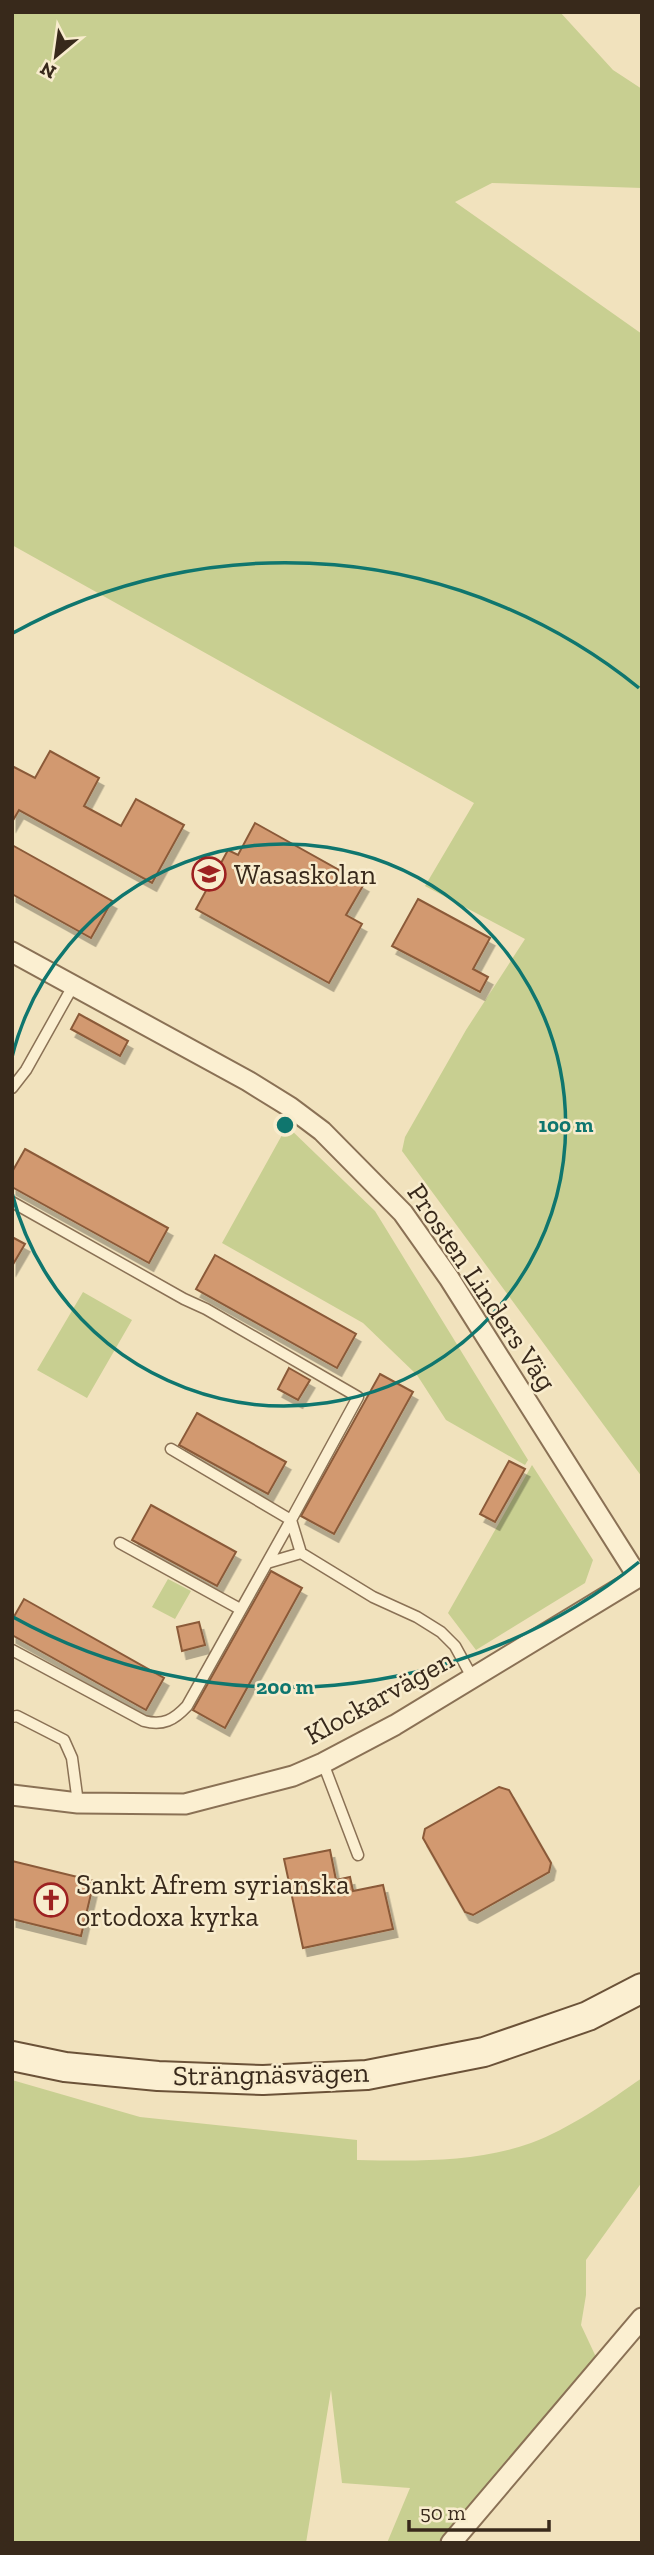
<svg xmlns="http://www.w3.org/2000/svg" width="654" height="2555" viewBox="0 0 654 2555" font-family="'Zilla Slab',serif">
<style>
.green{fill:#c8cf91}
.building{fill:#d29970;stroke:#8b5a39;stroke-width:2;filter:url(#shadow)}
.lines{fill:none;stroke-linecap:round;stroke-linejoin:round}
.service-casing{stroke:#8a7155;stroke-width:13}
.minor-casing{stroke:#8a7155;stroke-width:23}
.secondary-casing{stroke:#6b5238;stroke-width:32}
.service{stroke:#fbefd1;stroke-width:10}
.minor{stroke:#fbefd1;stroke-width:19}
.secondary{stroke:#fbefd1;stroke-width:28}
.ring{fill:none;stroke:#0f766e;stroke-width:3.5}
.labels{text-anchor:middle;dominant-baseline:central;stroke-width:5;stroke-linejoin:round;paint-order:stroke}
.poi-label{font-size:28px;fill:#38291b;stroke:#f8eccd;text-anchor:start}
.street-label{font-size:28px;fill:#38291b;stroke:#f8eccd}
.centre{fill:#0f766e;stroke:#f8eccd;stroke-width:3.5}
.ring-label{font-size:21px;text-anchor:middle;font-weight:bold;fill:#0f766e;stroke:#f8eccd;stroke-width:5;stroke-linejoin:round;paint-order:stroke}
</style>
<defs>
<filter id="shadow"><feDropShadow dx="4.5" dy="8" stdDeviation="0" flood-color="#0004"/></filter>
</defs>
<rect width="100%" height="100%" fill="#f1e2bd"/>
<path class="green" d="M 12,12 L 560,12 L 613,70 L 642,89 L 642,188 L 492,183 L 455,202 L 642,334 L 642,1477 L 402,1151 L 405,1137 L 466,1030 L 525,939 L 425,886 L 474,803 L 12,545 Z
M 287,1126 L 375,1211 L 528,1460 L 525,1465 L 446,1420 L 417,1375 L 363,1323 L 222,1243 Z
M 83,1292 L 132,1320 L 87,1398 L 37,1370 Z
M 532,1465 L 593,1560 L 585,1583 L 476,1650 L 448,1613 Z
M 168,1579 L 191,1591 L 175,1619 L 152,1607 Z
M 642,2078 L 642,2182 L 586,2260 L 586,2295 L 581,2325 L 596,2357 L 443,2543 L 387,2543 L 410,2488 L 342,2483 L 331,2390 L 306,2543 L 12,2543 L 12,2080 L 140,2117 L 357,2140 L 357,2160 C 415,2161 476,2163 531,2143 C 569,2129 609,2101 642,2078 Z"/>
<path class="building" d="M 50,751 L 99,778 L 84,806 L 121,826 L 136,799 L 184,825 L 152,883 L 19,810 L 12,822 L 12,766 L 35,778 Z
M 255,823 L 364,884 L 346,915 L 362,924 L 329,983 L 196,909 L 228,850 L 238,855 Z
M 12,845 L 112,901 L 91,938 L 12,894 Z
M 418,899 L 490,938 L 473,969 L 488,977 L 480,992 L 392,946 Z
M 79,1014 L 128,1041 L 120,1056 L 71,1029 Z
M 25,1149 L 168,1228 L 149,1263 L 12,1187 L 12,1172 Z
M 12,1237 L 25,1244 L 12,1266 Z
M 215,1255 L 356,1334 L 337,1368 L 196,1289 Z
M 289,1368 L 310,1380 L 298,1400 L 278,1389 Z
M 380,1374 L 413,1392 L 334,1534 L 301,1516 Z
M 197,1413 L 286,1462 L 268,1494 L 179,1445 Z
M 509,1461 L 525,1469 L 495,1522 L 480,1514 Z
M 151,1505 L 236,1552 L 217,1586 L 132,1540 Z
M 271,1571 L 302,1588 L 225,1728 L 193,1710 Z
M 24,1599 L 164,1678 L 146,1710 L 12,1635 L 12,1620 Z
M 199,1622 L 205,1645 L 182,1651 L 177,1627 Z
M 499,1787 L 509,1790 L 551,1863 L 549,1872 L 473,1915 L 465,1912 L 423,1838 L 425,1829 Z
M 330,1850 L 336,1880 L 350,1877 L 353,1891 L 383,1885 L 393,1929 L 303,1948 L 284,1859 Z
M 12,1861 L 94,1881 L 81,1936 L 12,1919 Z"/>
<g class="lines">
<defs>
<path id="service" d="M 12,1088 L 26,1070 L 73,986
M 12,1202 L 184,1299 L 206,1309 L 358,1397 L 291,1520 L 301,1553
M 171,1449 L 291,1520 L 267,1563
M 120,1543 L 240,1609
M 12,1650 L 144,1721 C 163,1726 174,1720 187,1706 L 267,1563 L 301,1553 L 373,1597 L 417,1617 L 441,1632 L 455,1646 L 472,1677
M 12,1717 L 17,1716 L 64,1740 L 72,1758 L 78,1803
M 323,1763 L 358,1855"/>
<path id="minor" d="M 12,952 L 248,1081 L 290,1107 L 322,1131 L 403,1213 L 449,1278 L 638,1577
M 12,1795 L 78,1803 L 185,1804 L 293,1776 L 323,1763 L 395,1725 L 642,1575
M 451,2543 L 642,2318"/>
<path id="secondary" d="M 12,2056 L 65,2067 L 158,2076 L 263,2080 L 367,2075 L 484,2052 L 588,2016 L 642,1988"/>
</defs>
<use href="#service" class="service-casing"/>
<use href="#minor" class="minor-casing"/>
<use href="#secondary" class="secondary-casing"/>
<use href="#service" class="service"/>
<use href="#minor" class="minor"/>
<use href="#secondary" class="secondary"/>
</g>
<g class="ring">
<path d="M12 1057A281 281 0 1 1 12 1193"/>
<path d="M639 1562A562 562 0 0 1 13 1617M13 633A562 562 0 0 1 639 688"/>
</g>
<defs>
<symbol id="school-ring" viewBox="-11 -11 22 22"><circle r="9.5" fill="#f8eccd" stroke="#9d2121" stroke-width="1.5"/><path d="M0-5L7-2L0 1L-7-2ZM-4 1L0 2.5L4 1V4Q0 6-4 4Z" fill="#9d2121"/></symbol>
<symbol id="church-ring" viewBox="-11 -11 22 22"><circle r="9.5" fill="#f8eccd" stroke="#9d2121" stroke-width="1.5"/><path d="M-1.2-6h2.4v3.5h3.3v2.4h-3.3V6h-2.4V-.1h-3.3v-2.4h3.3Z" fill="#9d2121"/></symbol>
</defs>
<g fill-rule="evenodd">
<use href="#school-ring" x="190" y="855" width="38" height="38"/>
<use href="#church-ring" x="32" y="1881" width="38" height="38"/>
</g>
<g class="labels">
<g class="poi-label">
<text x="234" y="874">Wasaskolan</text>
<text x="76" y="1884">Sankt Afrem syrianska<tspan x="76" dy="32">ortodoxa kyrka</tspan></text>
</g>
<g class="street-label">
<text transform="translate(482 1287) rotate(56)">Prosten Linders Väg</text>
<text transform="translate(379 1697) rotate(-29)">Klockarvägen</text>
<text transform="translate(271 2074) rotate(-1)">Strängnäsvägen</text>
</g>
</g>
<circle cx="285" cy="1125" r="10" class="centre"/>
<g class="ring-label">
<text x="566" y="1132">100 m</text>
<text x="285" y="1694">200 m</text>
</g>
<rect width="654" height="2555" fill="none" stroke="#38291b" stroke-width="28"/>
<g transform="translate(56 56) rotate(209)" stroke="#f8eccd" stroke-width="5" paint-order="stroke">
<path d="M0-5L12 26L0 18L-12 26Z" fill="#38291b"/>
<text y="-10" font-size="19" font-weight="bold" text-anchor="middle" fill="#38291b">N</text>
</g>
<path d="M409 2520v10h140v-10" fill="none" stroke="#38291b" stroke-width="3.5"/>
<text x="420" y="2520" font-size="21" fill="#38291b" stroke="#f8eccd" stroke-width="5" paint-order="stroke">50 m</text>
</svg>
